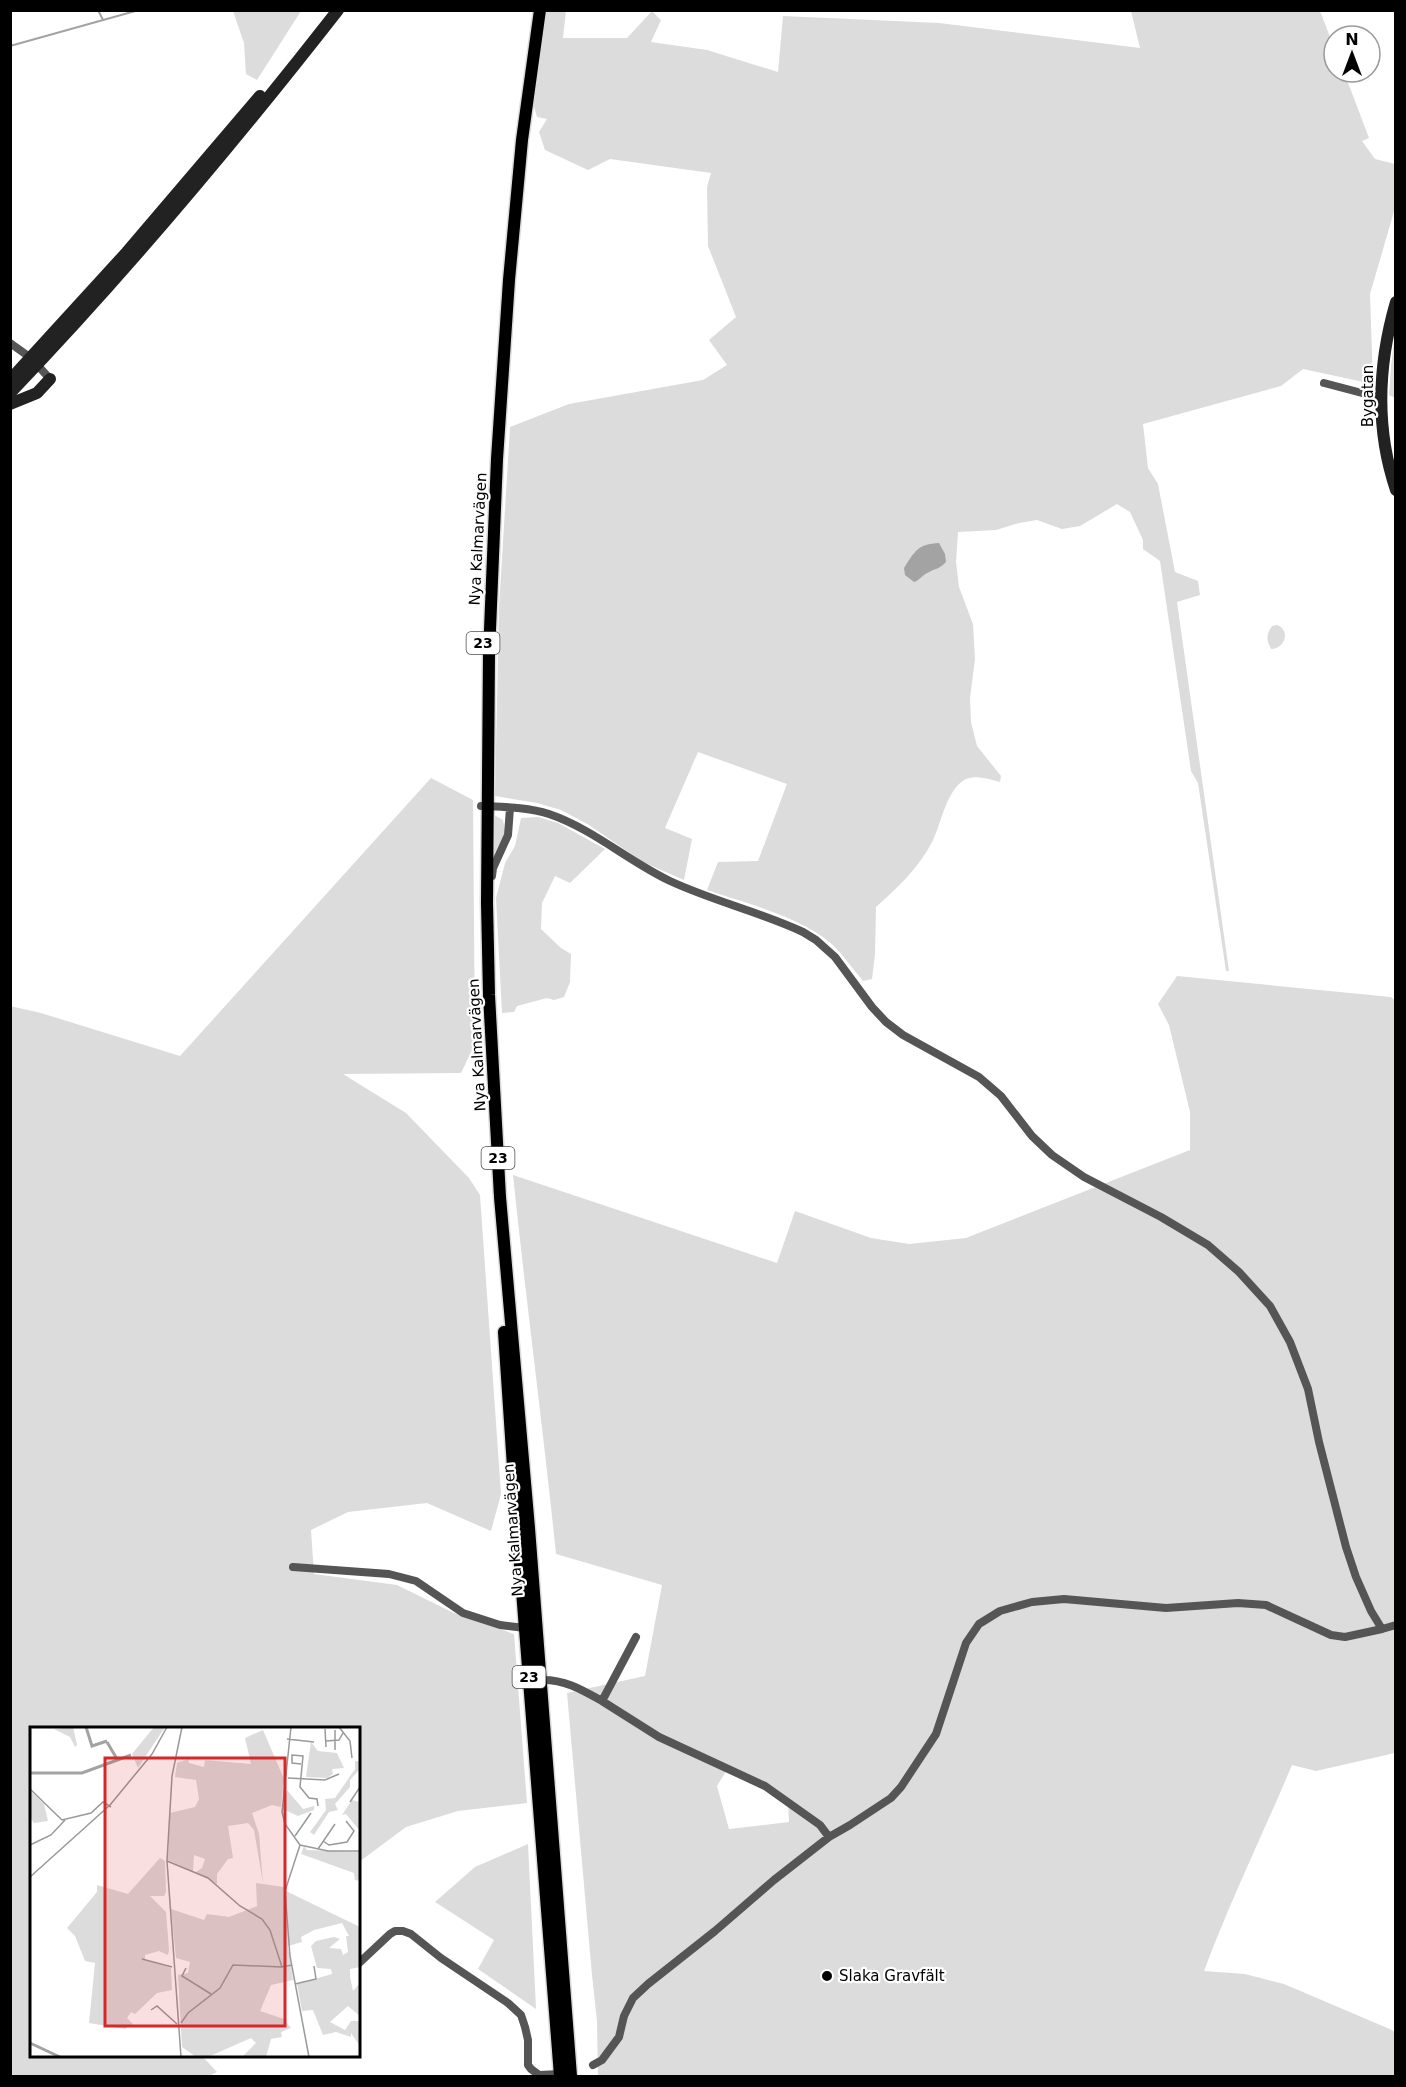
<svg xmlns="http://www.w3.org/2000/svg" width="1406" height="2087" viewBox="0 0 1406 2087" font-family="'DejaVu Sans',sans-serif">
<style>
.green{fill:#dcdcdc;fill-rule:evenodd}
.water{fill:#a3a3a3}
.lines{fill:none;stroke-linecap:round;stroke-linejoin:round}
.stream{stroke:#a3a3a3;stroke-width:2}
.primary-casing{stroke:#dbdbdb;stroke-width:15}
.street{stroke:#555;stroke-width:8}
.secondary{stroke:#222;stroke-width:12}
.primary{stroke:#000;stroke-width:12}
.poi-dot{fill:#000;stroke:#fff;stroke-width:2}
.labels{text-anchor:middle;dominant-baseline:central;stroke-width:4.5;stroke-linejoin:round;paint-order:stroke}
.shield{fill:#fff;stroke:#4c4c4c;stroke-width:1.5}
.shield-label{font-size:14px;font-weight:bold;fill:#000}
.street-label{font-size:15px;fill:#000;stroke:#fff}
.poi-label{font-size:15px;fill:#000;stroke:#fff;text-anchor:start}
.inset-river{fill:none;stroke:#a3a3a3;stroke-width:3}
.inset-road{fill:none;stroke:#999;stroke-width:1.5}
.view{fill:#d62828;fill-opacity:0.15;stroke:#d62828;stroke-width:3}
.inset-edge{fill:none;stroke:#000;stroke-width:3}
</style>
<rect width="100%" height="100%" fill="#fff"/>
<path class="green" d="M 233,11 L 301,11 L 257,80 L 246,74 L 244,43 Z
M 545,11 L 566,11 L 563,38 L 627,38 L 652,11 L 661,20 L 651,42 L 707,50 L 778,72 L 783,16 L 939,23 L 1140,48 L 1131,11 L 1320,11 L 1334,47 L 1334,72 L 1344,72 L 1369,138 L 1362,141 L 1375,159 L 1395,164 L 1395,208 L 1370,294 L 1373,384 L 1303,369 L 1281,386 L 1143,424 L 1148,468 L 1158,484 L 1175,572 L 1198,581 L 1200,595 L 1177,602 L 1229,971 L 1226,971 L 1198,783 L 1191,771 L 1160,561 L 1143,549 L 1143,540 L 1130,512 L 1117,504 L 1080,526 L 1062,529 L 1037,520 L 1019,523 L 996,530 L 958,532 L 956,562 L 959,587 L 973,624 L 975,659 L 970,698 L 971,722 L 977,746 L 1001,776 L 1000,782 C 990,779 974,774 964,780 C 946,792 942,821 933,840 C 920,867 898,887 876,907 L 875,954 L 872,979 L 863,981 C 854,970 845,958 836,948 C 807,919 746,903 707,890 L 718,862 L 758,861 L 787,784 L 698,752 L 665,828 L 692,839 L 684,880 L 643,862 L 589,825 L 561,810 L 537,803 L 495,796 L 499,608 L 510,427 L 569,404 L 703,380 L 727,365 L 709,340 L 736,317 L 708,246 L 707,187 L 711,173 L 610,159 L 588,170 L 545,150 L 539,132 L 547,119 L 537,117 L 532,99 Z
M 1395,334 L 1396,398 L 1395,398 L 1389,395 L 1391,366 Z
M 1277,625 C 1291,630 1285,649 1271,649 C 1266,639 1266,635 1272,626 Z
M 431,778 L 473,800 L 475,1044 L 461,1073 L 343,1074 L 406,1113 L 469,1178 L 480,1195 L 501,1494 L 491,1531 L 427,1503 L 348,1512 L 311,1530 L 314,1574 L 397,1585 L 454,1613 L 514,1634 L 527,1803 L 458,1811 L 406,1827 L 359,1862 L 358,1728 L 32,1728 L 32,2056 L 202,2056 L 217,2072 L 209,2076 L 11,2076 L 10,1006 L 41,1013 L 180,1056 Z
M 496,816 L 503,820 L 505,832 L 490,863 L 493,817 Z
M 538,817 L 558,823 L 605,849 L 570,883 L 555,876 L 542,903 L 541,929 L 561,948 L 571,954 L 570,982 L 564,997 L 554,1000 L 547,998 L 517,1006 L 514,1012 L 502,1013 L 496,898 L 505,863 L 515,846 L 521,818 Z
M 1177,976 L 1391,997 L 1395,1001 L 1395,1753 L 1316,1771 L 1292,1765 C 1263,1834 1230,1901 1204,1971 L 1245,1974 L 1284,1984 L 1392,2030 L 1395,2033 L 1395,2076 L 598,2076 L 597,2021 L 592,1975 L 567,1693 L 645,1676 L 662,1585 L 556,1554 C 543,1427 526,1301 513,1175 L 777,1263 L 795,1211 L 871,1238 L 909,1244 L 966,1238 L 1190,1150 L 1190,1112 L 1169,1025 L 1158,1004 ZM 728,1768 L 788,1802 L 789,1822 L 729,1829 L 717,1786 Z
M 528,1844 L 536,2009 L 478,1969 L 494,1940 L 435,1902 L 475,1867 Z"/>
<path class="water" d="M 939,543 L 945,554 L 946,562 C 940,569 934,569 927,573 C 921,576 920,580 914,582 L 905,575 L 904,568 C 915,551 918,544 939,543 Z"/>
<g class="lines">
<path class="stream" d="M 98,10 L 103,20
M 10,46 L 139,10"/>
<defs>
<path id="primary" d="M 540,10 L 522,140 L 509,280 L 497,459 L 489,654 L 487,903 L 489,995 L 500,1197 L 529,1528 L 571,2076
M 504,1332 L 517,1527 L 560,2076"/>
</defs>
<use href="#primary" class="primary-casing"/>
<path class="street" d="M 10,343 L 31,358 L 50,379
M 1324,383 L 1381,398
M 481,806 C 503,807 528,807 549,814 C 593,829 628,861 670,881 C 713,901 760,912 803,932 L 816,940 L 835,957 L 872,1007 L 886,1022 L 903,1035 L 979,1077 L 1001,1096 L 1032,1136 L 1052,1155 L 1084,1177 L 1161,1217 L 1208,1245 L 1239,1272 L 1270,1306 L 1290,1342 L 1308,1389 L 1319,1442 L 1346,1547 L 1356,1577 L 1371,1611 L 1382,1629 L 1396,1625
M 492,876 L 493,868 L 508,835 L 510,808
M 293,1567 L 389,1574 L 416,1581 L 463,1613 L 500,1625 L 525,1628
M 636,1637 L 602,1701 L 659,1737 L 765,1786 L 820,1825 L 829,1837
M 540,1680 C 564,1679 581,1689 602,1701
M 358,1964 L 390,1934 L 395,1931 L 403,1931 L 411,1934 L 441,1958 L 508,2003 L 521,2015 L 525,2027 L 528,2040 L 528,2065 L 531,2069 L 539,2075 L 560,2074
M 593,2065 L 602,2060 L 619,2037 L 624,2016 L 633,1998 L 648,1984 L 715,1931 L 774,1880 L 829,1837 L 850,1825 L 891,1798 L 901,1787 L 936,1734 L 966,1643 L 979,1624 L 1000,1611 L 1032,1602 L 1064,1599 L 1166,1608 L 1238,1603 L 1266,1605 L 1331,1635 L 1345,1637 L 1382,1629"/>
<path class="secondary" d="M 1396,302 C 1378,364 1375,428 1396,490
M 10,380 L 127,252 L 260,96
M 10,393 C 126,272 234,143 338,10
M 10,404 L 37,393 L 50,379"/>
<use href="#primary" class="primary"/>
</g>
<circle class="poi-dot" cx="827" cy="1976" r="6"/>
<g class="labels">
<g class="shield">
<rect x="466.5" y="632" width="33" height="22" rx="4.5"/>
<rect x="481.5" y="1147" width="33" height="22" rx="4.5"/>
<rect x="512.5" y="1666" width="33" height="22" rx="4.5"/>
</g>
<g class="shield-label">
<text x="483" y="643">23</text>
<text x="498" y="1158">23</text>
<text x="529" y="1677">23</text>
</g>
<g class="street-label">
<text transform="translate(1368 396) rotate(-90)">Bygatan</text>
<text transform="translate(478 539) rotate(-87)">Nya Kalmarvägen</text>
<text transform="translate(477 1045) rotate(-93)">Nya Kalmarvägen</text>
<text transform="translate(513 1530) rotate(-94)">Nya Kalmarvägen</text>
</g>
<g class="poi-label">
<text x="839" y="1976">Slaka Gravfält</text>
</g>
</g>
<g transform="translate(30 1727)">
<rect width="330" height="330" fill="#fff"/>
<path d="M 43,0 L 47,18 L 45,20 L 40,10 L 24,2 ZM 124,0 L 135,0 L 108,41 L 102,27 ZM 233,3 L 254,52 L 251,80 L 242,78 L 222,86 L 229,107 L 233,156 L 224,103 L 218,96 L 198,99 L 203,131 L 198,132 L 187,147 L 187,157 L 166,145 L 172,141 L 175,132 L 164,128 L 163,144 L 138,133 L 140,86 L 165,80 L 169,72 L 166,53 L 145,50 L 147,36 L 158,32 L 159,36 L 174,40 L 175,33 L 221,37 L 215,11 ZM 281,15 L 288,24 L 307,26 L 314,41 L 302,42 L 303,47 L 297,51 L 276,50 ZM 325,34 L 330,34 L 330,42 L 320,53 L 320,60 L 305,77 L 308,83 L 299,85 L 284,108 L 280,105 L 296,83 L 295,72 L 305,71 L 325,42 ZM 257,63 L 273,82 L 284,79 L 284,83 L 268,89 L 253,82 ZM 0,64 L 14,77 L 18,94 L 4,96 L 0,90 ZM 322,73 L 330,75 L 330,104 L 316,87 L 312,88 ZM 274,119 L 277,123 L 330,125 L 330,154 L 325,153 L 324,146 L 271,127 ZM 130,131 L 135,134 L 136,165 L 134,169 L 120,169 L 136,185 L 139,223 L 138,228 L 129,224 L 115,228 L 115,233 L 141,241 L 142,263 L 127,266 L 105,287 L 101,285 L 97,291 L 103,297 L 95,302 L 59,296 L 65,236 L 55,234 L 45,209 L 37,201 L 67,165 L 67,158 L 98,167 ZM 226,156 L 254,160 L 257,201 L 256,164 L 330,200 L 330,240 L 320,242 L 320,249 L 323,264 L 330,256 L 330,289 L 318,279 L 300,295 L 315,303 L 321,294 L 330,294 L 330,319 L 321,306 L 321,310 L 306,305 L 293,308 L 283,283 L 272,284 L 267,257 L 302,247 L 301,242 L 287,241 L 281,219 L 286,214 L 304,210 L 310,212 L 299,221 L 311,222 L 313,228 L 318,225 L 316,209 L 319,209 L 312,196 L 284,203 L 271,210 L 272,215 L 258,219 L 263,253 L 241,258 L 230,284 L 254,292 L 261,301 L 251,305 L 252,310 L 241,312 L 236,330 L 212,330 L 226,316 L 221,311 L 178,330 L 166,330 L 152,320 L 148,248 L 158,246 L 160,235 L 146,231 L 141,182 L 174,193 L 177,187 L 199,190 L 227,179 Z" fill="#dcdcdc"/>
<path class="inset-river" d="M 56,0 L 62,19 L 77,14M 77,15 L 87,32M 0,46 L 52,46 L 101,28M 0,316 L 30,330"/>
<path class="inset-road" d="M 261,0 L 252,85 L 255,97 L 270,118M 309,0 L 320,14 L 322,31M 295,2 L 296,20M 305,3 L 305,23M 257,12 L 284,15M 296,14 L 309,13 L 313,6M 271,37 L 262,36 L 262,28 L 273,29 L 270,60 L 279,71 L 287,72 L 288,79M 258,51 L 295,53 L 309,47M 0,62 L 32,93 L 61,86 L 73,75 L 81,80M 320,75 L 330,60M 265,109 L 281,86M 293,114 L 299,118 L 317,115 L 324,104 L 316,94M 0,118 L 21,108 L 35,93M 270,118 L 255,164 L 260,229 L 279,330M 270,118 L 298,124 L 330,124M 288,122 L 305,97M 137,134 L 178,151 L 210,179 L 232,192 L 240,203 L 252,240 L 262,238M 0,150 L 80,78 L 122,27 L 137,0M 112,232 L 142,240M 156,241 L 152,249 L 181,267M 265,257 L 286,252 L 284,239M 121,283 L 127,279 L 147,297M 151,296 L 158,286 L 190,261 L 203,238 L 252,240M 151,330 L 137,134 L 142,49 L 152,0"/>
<path class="view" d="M 75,31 L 255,31 L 255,299 L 75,299 Z"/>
<rect width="330" height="330" class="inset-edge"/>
</g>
<rect width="1406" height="2087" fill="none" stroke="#000000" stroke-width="24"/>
<g transform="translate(1352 54)"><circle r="28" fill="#ffffff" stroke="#999999" stroke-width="1.5"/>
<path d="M0-4.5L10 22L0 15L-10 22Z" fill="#000000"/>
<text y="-9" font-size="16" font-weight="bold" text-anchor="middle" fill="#000000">N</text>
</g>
</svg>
